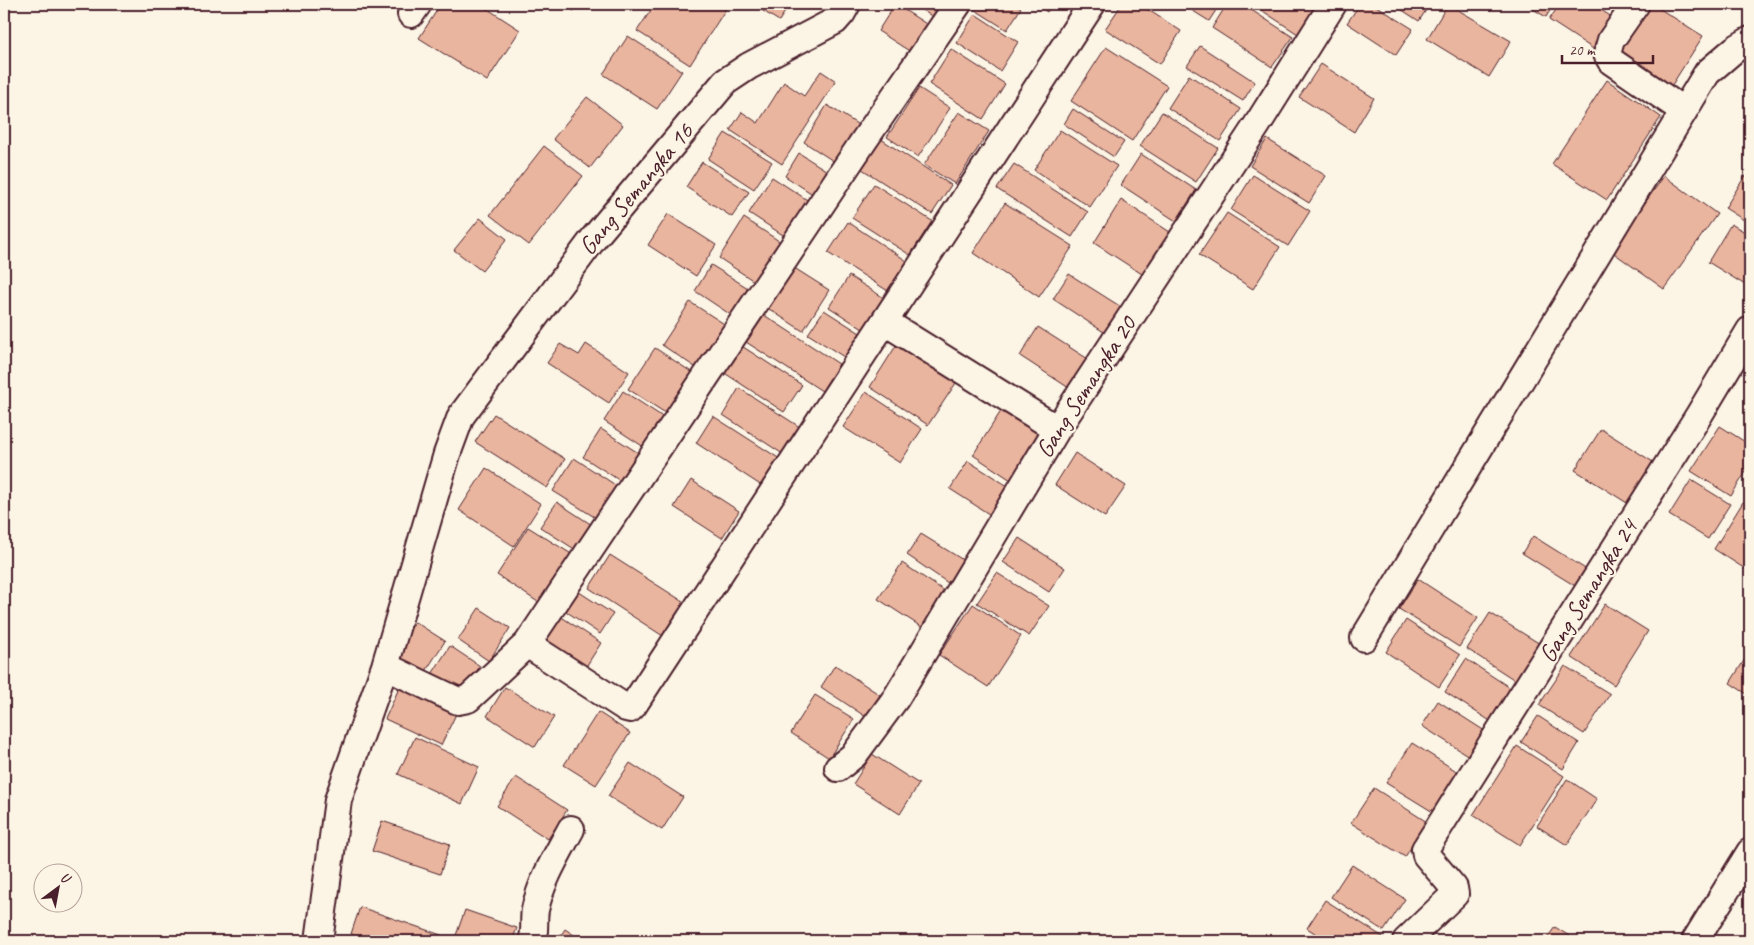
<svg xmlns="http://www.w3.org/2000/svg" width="1754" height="945" viewBox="0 0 1754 945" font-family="Caveat,sans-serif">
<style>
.building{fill:#eab59e;stroke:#4a1f2b}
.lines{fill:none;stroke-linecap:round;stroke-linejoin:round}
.street-casing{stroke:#4a1f2b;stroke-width:30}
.street{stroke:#fcf5e5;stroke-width:26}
.labels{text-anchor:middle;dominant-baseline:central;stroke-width:4.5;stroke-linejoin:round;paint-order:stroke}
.street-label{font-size:25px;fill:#4a1f2b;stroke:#fcf5e5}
</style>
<rect width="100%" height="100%" fill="#fcf5e5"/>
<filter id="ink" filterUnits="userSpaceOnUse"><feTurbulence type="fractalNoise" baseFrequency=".02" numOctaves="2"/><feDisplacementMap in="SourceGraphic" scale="10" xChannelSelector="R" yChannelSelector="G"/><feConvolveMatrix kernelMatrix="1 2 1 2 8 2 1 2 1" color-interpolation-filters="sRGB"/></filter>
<g filter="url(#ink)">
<path class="building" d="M 441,4 L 480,4 L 520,30 L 487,81 L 419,38 Z
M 563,4 L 578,4 L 574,11 Z
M 655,4 L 729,4 L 690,65 L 637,31 Z
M 752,4 L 790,4 L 779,21 Z
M 895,4 L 931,27 L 914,54 L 878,31 Z
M 912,4 L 949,4 L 938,20 Z
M 970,4 L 1015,4 L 1021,8 L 1007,30 L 969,6 Z
M 1035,4 L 1053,4 L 1047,12 Z
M 1122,4 L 1139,4 L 1181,31 L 1160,64 L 1105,29 Z
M 1182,4 L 1220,4 L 1209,21 Z
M 1227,4 L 1242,4 L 1293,37 L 1272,67 L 1212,28 Z
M 1252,4 L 1317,4 L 1298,34 Z
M 1360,4 L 1373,4 L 1413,29 L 1396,55 L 1347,23 Z
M 1393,4 L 1430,4 L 1419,21 Z
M 1448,4 L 1511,41 L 1489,77 L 1427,39 Z
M 1525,4 L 1554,4 L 1546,17 Z
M 1560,4 L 1592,4 L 1618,21 L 1598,52 L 1549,20 Z
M 1649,4 L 1652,4 L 1703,36 L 1670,88 L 1617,55 Z
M 975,14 L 1018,42 L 1000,71 L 957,43 Z
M 628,36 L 682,71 L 657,109 L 603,74 Z
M 1200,46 L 1255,82 L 1243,101 L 1187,66 Z
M 1106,47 L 1167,86 L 1132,141 L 1071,101 Z
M 951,49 L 1005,84 L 983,119 L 929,84 Z
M 1321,64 L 1374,98 L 1354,132 L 1299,97 Z
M 821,71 L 836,81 L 782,164 L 730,130 L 742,112 L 758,123 L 784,82 L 804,96 Z
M 1189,75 L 1241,109 L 1220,141 L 1168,108 Z
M 1607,80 L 1661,117 L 1607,200 L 1552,164 Z
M 919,88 L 950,108 L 918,157 L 887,137 Z
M 587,97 L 623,125 L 590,168 L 553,139 Z
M 827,105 L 865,129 L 841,166 L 804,142 Z
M 1073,109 L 1124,142 L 1114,157 L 1064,124 Z
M 959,112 L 989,131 L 955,184 L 924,165 Z
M 1162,112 L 1218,148 L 1196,182 L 1140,146 Z
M 1060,130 L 1117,166 L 1090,207 L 1034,170 Z
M 725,133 L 772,162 L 754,189 L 708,159 Z
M 881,139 L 951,185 L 932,214 L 862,169 Z
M 1267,139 L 1326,176 L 1309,203 L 1250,166 Z
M 544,146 L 583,176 L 529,245 L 490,215 Z
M 799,153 L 832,174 L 817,197 L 785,176 Z
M 1141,154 L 1196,190 L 1176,221 L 1121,185 Z
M 702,162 L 749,192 L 732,217 L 686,187 Z
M 1014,164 L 1088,212 L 1072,237 L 997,189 Z
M 1253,175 L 1310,211 L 1288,246 L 1231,210 Z
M 1664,176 L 1717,214 L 1664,289 L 1611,251 Z
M 1745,176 L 1750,179 L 1750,224 L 1725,208 Z
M 772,177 L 812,203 L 789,239 L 749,213 Z
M 874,184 L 932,221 L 910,255 L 852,218 Z
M 1121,200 L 1173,234 L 1145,276 L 1094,243 Z
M 1005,203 L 1073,246 L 1039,297 L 973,253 Z
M 1227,213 L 1280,247 L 1253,289 L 1199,255 Z
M 668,214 L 716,245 L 696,276 L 648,245 Z
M 480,218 L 507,239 L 482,271 L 454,250 Z
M 744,218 L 782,243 L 757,283 L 719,258 Z
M 848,222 L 907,261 L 888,291 L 828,253 Z
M 1731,224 L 1750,235 L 1750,288 L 1708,262 Z
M 788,264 L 829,290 L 803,331 L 761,304 Z
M 711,265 L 748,288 L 731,315 L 695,291 Z
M 1069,274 L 1126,310 L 1110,336 L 1053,299 Z
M 849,276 L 889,301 L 869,333 L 829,307 Z
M 690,302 L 729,327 L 701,371 L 662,345 Z
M 824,310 L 871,340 L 855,364 L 808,334 Z
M 764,315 L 839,364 L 822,391 L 746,342 Z
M 1038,327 L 1088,359 L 1069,388 L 1020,356 Z
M 899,341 L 958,380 L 928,425 L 870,387 Z
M 737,343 L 802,385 L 784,412 L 720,370 Z
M 560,344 L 579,355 L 586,344 L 629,372 L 609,403 L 547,363 Z
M 655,348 L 693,373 L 667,414 L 628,389 Z
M 739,388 L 806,431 L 789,458 L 723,415 Z
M 623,391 L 666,419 L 647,449 L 604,421 Z
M 866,392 L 922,429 L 900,463 L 843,427 Z
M 1003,408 L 1045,435 L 1014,482 L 973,455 Z
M 494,414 L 565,459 L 547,488 L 475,442 Z
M 713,416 L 783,461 L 765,488 L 696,443 Z
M 1720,426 L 1750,445 L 1750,465 L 1731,496 L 1691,471 Z
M 601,429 L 640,454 L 622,482 L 583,457 Z
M 1601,429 L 1661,467 L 1635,508 L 1575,470 Z
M 1075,453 L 1126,486 L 1105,517 L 1055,485 Z
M 574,458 L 617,486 L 596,518 L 553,491 Z
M 968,461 L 1011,488 L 992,516 L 950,489 Z
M 486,468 L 541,504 L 514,546 L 459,510 Z
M 691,480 L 739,511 L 722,538 L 674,507 Z
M 1691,480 L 1730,504 L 1708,539 L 1669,515 Z
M 557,502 L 595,527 L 579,552 L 540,527 Z
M 1743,502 L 1750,507 L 1750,572 L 1714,549 Z
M 528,527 L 573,555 L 541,604 L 497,575 Z
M 921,534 L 963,560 L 948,583 L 907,555 Z
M 1533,536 L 1595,575 L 1585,592 L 1522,553 Z
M 1019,538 L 1065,568 L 1049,592 L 1003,562 Z
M 610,555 L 687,604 L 666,638 L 589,588 Z
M 902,563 L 946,592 L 923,628 L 878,599 Z
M 997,573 L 1049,606 L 1029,636 L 977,603 Z
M 1418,579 L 1478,618 L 1459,647 L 1399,609 Z
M 573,588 L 613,614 L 600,634 L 561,608 Z
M 973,604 L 1021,636 L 988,687 L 939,655 Z
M 1605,604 L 1648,631 L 1614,685 L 1571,657 Z
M 479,608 L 510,628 L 489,661 L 458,640 Z
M 1490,613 L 1545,647 L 1521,684 L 1467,649 Z
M 560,616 L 601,643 L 582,673 L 541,647 Z
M 1406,620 L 1460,655 L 1439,687 L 1386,652 Z
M 415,622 L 445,641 L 424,674 L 394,655 Z
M 450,646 L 480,666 L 462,693 L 432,674 Z
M 1750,651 L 1750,696 L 1730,683 Z
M 1466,659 L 1518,693 L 1498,726 L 1445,692 Z
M 835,665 L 880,695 L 866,717 L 821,687 Z
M 1565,666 L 1610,694 L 1584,734 L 1539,705 Z
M 400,686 L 457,712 L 441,745 L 385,719 Z
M 505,687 L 554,717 L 535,747 L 487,716 Z
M 815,695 L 854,719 L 829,758 L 791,733 Z
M 1438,701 L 1488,733 L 1472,758 L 1422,726 Z
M 598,712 L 630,733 L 596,785 L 564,765 Z
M 1538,716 L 1579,743 L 1563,769 L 1521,742 Z
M 415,737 L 479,767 L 462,804 L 398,774 Z
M 1412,743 L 1458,772 L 1433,812 L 1386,783 Z
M 1517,746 L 1564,776 L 1520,845 L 1473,815 Z
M 872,754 L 919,784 L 900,814 L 853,784 Z
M 630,763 L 683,797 L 662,830 L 608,796 Z
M 516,777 L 567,810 L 548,839 L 497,806 Z
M 1567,779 L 1597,799 L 1567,845 L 1537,826 Z
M 1374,788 L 1427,822 L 1405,857 L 1351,823 Z
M 382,821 L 450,844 L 440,874 L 372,851 Z
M 1352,865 L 1405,899 L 1384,931 L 1331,897 Z
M 1325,900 L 1383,937 L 1381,941 L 1327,941 L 1307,928 Z
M 360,907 L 441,935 L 439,941 L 371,941 L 351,934 Z
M 465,910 L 517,928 L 512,941 L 454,941 Z
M 1555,927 L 1577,941 L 1545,941 Z
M 565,929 L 583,941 L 557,941 Z
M 1750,930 L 1750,941 L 1743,941 Z"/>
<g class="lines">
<defs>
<path id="street" d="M 1636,4 L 1611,40 L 1607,54 L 1611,61 L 1684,111
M 411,14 L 418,4
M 885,322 L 1057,429
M 1364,638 L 1707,73 L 1735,49 L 1750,40
M 527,644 L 865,139 L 958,4
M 385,666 L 458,701 L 468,699 L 527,644 L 626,708 L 630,709 L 633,706 L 1092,4
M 838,768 L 854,755 L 896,698 L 1057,429 L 1257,125 L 1333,4
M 319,941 L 338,800 L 385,666 L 447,454 L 461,416 L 594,238 L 725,82 L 749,66 L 835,21 L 842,13 L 847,4
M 532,941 C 536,931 533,921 535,910 C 541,881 557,855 571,829
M 1406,941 L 1455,894 L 1454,888 L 1426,855 L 1425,849 L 1427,846 L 1699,415 L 1750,330
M 1695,941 L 1750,852"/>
</defs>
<use href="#street" class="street-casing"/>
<use href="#street" class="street"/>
</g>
</g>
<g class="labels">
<g class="street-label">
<text transform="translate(636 189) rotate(-50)">Gang Semangka 16</text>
<text transform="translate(1086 387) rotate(-57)">Gang Semangka 20</text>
<text transform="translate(1588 591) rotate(-58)">Gang Semangka 24</text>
</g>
</g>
<rect width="1754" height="945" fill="none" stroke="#fcf5e5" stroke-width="20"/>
<rect x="10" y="10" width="1734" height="925" fill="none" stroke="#4a1f2b" stroke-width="2" filter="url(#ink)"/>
<g transform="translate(58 888) rotate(32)"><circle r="24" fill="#fcf5e5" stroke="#b59f9b"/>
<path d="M0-4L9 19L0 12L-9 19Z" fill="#4a1f2b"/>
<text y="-8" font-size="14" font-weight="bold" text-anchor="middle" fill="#4a1f2b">U</text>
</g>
<path d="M1562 55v8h91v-8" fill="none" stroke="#4a1f2b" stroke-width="2.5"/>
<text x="1569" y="55" font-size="15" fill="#4a1f2b" stroke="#fcf5e5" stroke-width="4" paint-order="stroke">20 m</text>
</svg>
